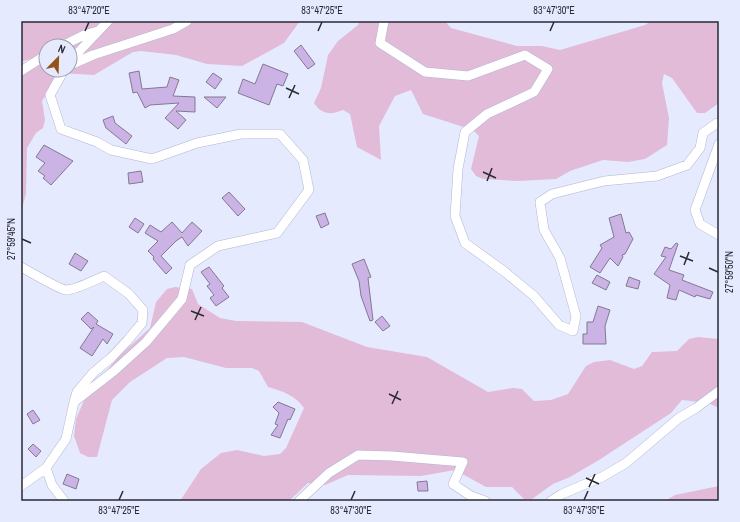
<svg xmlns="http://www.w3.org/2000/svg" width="740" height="522" viewBox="0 0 740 522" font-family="'Archivo Narrow',sans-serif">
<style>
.green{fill:#e2bbd9;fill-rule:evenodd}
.building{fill:#cbb3e6;stroke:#83798f}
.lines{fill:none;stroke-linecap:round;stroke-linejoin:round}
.minor-casing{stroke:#b1b6cf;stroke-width:10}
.minor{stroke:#fff;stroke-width:9}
.ticks{fill:none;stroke:#292a34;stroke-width:1.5}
.neatline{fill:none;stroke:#292a34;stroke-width:1.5}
.ticks-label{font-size:10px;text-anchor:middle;fill:#292a34}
</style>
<rect width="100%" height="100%" fill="#e6eaff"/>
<path class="green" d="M 21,21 L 300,21 L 284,43 L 242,66 L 207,64 L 176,55 L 141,51 L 133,52 L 94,75 L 60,73 L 42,101 L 45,120 L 43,128 L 36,133 L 27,148 L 26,193 L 22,209 L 21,210 L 21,79 L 30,59 L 21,62 ZM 46,46 L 70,46 L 70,70 L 46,70 Z
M 359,21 L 445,21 L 451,28 L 517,46 L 542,46 L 560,50 L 645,25 L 651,21 L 719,21 L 719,103 L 705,113 L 697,113 L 672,78 L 664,74 L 662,83 L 669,118 L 667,145 L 645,159 L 628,162 L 603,160 L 570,171 L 556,179 L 517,181 L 483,179 L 476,176 L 471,169 L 479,136 L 473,130 L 423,114 L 411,90 L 395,96 L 379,126 L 381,160 L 357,147 L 350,114 L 343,110 C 331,115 322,115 314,103 L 321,88 L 328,55 L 338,41 L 358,25 Z
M 175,287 L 192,289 L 198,304 L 220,318 L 236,321 L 302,322 L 367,347 L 427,357 L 488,392 L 513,388 L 522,389 L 534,401 L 551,400 L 568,394 L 586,366 L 594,362 L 610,360 L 634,369 L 642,366 L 652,352 L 677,351 L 689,339 L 698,337 L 719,339 L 719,408 L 708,403 L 682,400 L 671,413 L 599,460 L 570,477 L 553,484 L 532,499 L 524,499 L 512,487 L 486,487 L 455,470 L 421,476 L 348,475 L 325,485 L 308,483 L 289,501 L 180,501 L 201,469 L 221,453 L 237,450 L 264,456 L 280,454 L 286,448 L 304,408 C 295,395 282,391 268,387 L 259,371 L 252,368 L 226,368 L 184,357 L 167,358 L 130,382 L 112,400 L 97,457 L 88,457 L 80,453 L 74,436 L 76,419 L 86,396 L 118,357 L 150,328 L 156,302 L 167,289 Z
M 719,486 L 719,501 L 665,501 L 675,495 Z"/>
<path class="building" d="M 301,45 L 315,64 L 308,69 L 294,51 Z
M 263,64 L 288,74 L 283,86 L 277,84 L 269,105 L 238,93 L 243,79 L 255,84 Z
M 139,71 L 142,89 L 167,87 L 170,77 L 179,80 L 173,96 L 195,97 L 195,112 L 176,111 L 186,120 L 178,129 L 165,118 L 179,103 L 150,105 L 145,108 L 137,92 L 133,93 L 129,73 Z
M 213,73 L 222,79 L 215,89 L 206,82 Z
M 204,97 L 226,97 L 217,108 Z
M 113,116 L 115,123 L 132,136 L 126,144 L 106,128 L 103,120 Z
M 44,145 L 73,161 L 51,185 L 43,178 L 45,176 L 38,171 L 45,163 L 36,157 Z
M 141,171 L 143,182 L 129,184 L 128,173 Z
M 229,192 L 245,209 L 238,216 L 222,198 Z
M 325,213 L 329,224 L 321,228 L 316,216 Z
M 621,214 L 626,233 L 629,232 L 633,239 L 625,254 L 622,255 L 623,257 L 618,266 L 610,258 L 600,273 L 590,267 L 602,248 L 600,245 L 614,237 L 609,218 Z
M 135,218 L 144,224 L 138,233 L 129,227 Z
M 172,222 L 182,233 L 192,222 L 202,231 L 188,246 L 182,237 L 176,241 L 161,256 L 172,268 L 166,274 L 153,259 L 154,257 L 148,251 L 158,241 L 145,233 L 150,225 L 161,232 Z
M 676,243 L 678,244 L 669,270 L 684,275 L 682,280 L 713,292 L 710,299 L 696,295 L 695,297 L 679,290 L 676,300 L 667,298 L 670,285 L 654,274 L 666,257 L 661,256 L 665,247 L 671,249 Z
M 75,253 L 88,261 L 81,271 L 69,264 Z
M 364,259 L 371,277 L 368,278 L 373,320 L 370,321 L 361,296 L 359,281 L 352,264 Z
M 209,267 L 224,286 L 222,288 L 229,297 L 216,306 L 210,298 L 214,295 L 207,286 L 210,284 L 201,272 Z
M 597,275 L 610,282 L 606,290 L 592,283 Z
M 629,277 L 640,281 L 638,289 L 626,286 Z
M 598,306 L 610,310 L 605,326 L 606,344 L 583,344 L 583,334 L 587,334 L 587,322 L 593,322 Z
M 88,312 L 98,321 L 96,324 L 113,334 L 107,344 L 103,339 L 92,356 L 80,348 L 94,327 L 91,329 L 81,319 Z
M 382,316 L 390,326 L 383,331 L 375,322 Z
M 278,402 L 295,409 L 290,420 L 288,419 L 280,438 L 271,435 L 278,425 L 275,424 L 279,413 L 273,407 Z
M 33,410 L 40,420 L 33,424 L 27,414 Z
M 33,444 L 41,451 L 36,457 L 28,449 Z
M 67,474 L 79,479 L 76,489 L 63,484 Z
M 427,481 L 428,491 L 418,491 L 417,482 Z"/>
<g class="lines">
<defs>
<path id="minor" d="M 384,21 L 380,43 L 425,72 L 468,76 L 525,55 L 548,69 L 534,92 L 487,114 L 465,132 L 458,169 L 455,216 L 465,243 L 505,272 L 534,296 L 559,325 L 573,331 L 576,316 L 560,258 L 544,230 L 540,202 L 552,194 L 604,181 L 657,176 L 687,165 L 700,148 L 703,133 L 717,123 L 719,124
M 62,46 L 84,35 L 98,31
M 70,61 L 108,21
M 70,65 L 93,55 L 173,29 L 187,21
M 21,71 L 46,55
M 719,144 L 695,210 L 700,224 L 719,235
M 21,267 C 29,271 58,289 66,290 C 75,290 95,280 104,276 L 129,294 L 143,310 L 142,323 L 127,341 L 112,357 L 93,373 L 77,392 L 74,402
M 46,468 L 52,485 L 64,501
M 21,486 L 46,468 L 66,439 L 74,402 L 114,371 L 146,342 L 182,299 L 190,265 L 218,246 L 277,233 L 309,190 L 303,160 L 280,134 L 241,134 L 197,143 L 152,159 L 111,150 L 97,142 L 61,129 L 50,95 L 64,70
M 299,501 L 329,473 L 358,455 L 392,456 L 463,462 L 453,484 L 471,496 L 485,501
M 551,501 L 562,494 L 602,477 L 626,463 L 679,418 L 696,408 L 719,391"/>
</defs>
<use href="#minor" class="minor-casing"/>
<use href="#minor" class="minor"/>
</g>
<path class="ticks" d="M 85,31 L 89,22M 318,31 L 322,22M 550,31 L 554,22M 286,88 L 299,94M 289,98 L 295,85M 483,172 L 496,178M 487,181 L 492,168M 22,239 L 31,243M 680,256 L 693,261M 684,265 L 689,252M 709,268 L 718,272M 191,311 L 204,316M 195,320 L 201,307M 389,394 L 401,400M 392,404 L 398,391M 586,478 L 599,484M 589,487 L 595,474M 119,500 L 123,491M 351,500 L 355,491M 584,500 L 588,491"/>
<rect width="740" height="522" fill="none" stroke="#e6eaff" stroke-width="44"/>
<g transform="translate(58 58) rotate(23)"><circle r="19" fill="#e6eaff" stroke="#9a9dae"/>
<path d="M0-3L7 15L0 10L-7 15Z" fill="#93541a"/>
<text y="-6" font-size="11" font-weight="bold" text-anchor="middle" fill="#292a34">N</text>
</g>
<rect x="22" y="22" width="696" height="478" class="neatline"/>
<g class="ticks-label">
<text x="89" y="14">83°47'20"E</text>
<text x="322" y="14">83°47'25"E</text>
<text x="554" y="14">83°47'30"E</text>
<text transform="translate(11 239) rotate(-90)" y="4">27°59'45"N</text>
<text transform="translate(729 272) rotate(-90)" y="4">27°59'50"N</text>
<text x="119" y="514">83°47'25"E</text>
<text x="351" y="514">83°47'30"E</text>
<text x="584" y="514">83°47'35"E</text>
</g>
</svg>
